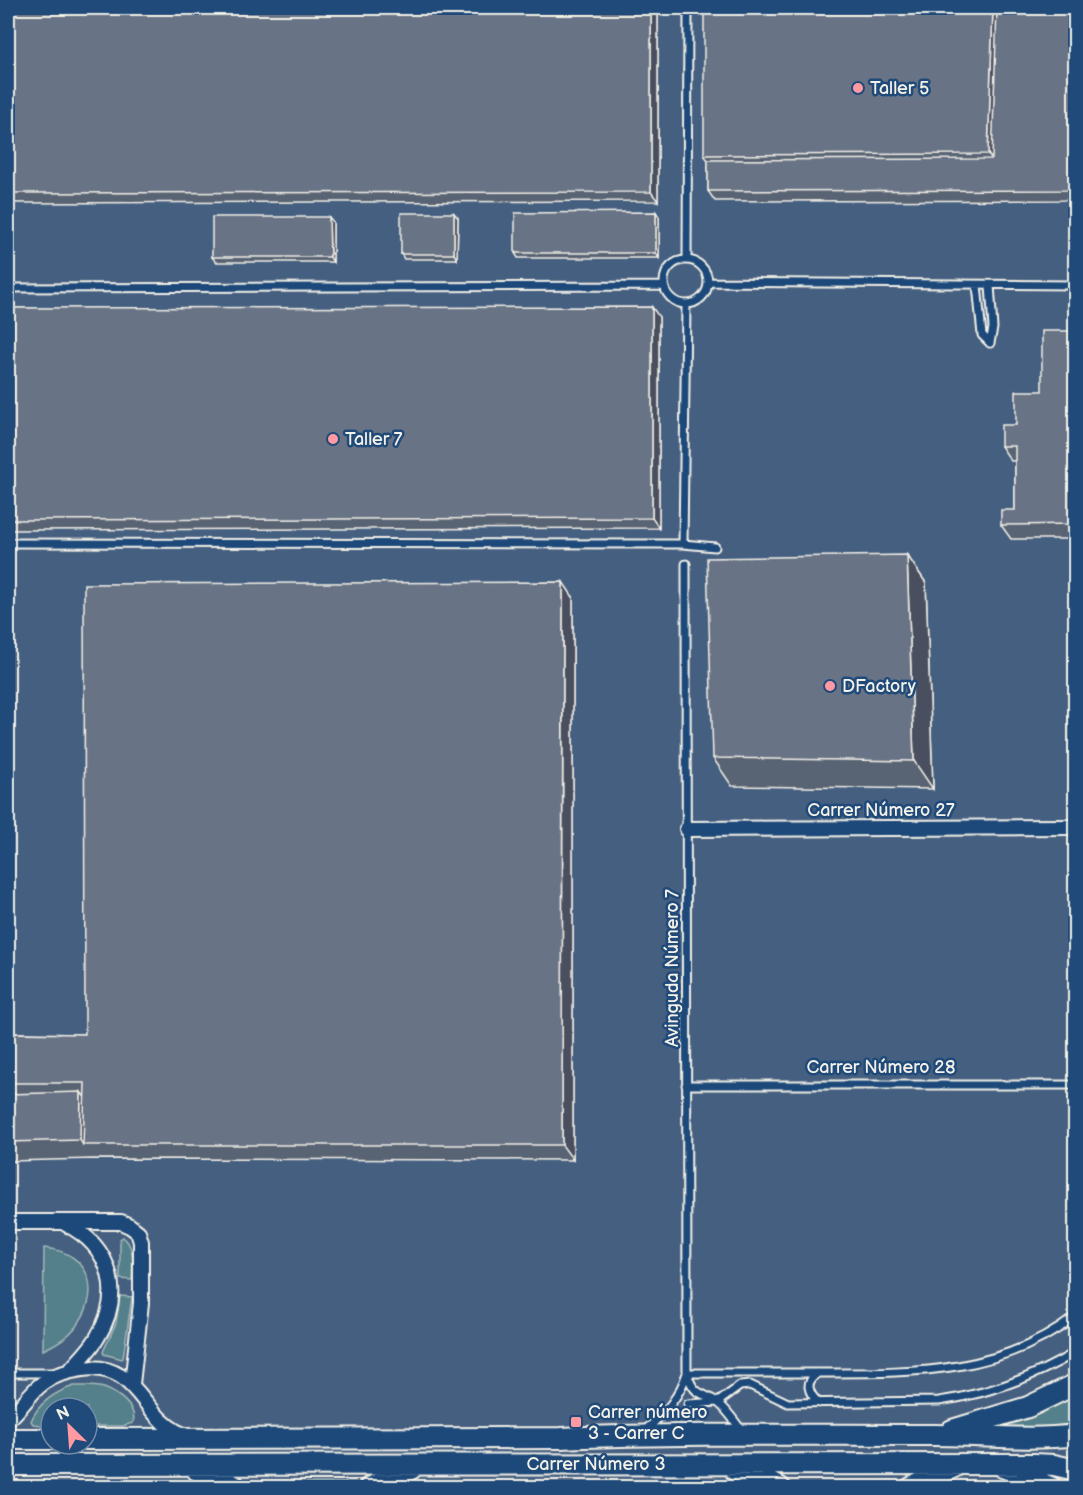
<svg xmlns="http://www.w3.org/2000/svg" width="1083" height="1495" viewBox="0 0 1083 1495" font-family="'Balsamiq Sans',sans-serif">
<style>
.built{fill:#445f80;fill-rule:evenodd}
.green{fill:#52808a;stroke:#a3b8b9;stroke-width:1.5}
.lines{fill:none;stroke-linecap:round;stroke-linejoin:round}
.lane-casing{stroke:#f4f1e8;stroke-width:11}
.street-casing{stroke:#f4f1e8;stroke-width:18}
.secondary-casing{stroke:#f4f1e8;stroke-width:24}
.lane{stroke:#1f4a7a;stroke-width:7}
.street{stroke:#1f4a7a;stroke-width:14}
.secondary{stroke:#1f4a7a;stroke-width:20}
.wall{fill:#596373;stroke:#f4f1e8;stroke-width:1.5}
.shaded-wall{fill:#48505e;stroke:#f4f1e8;stroke-width:1.5}
.building{fill:#677386;stroke:#f4f1e8;stroke-width:1.5}
.poi-dot{fill:#ff9aa2;stroke:#1f4a7a;stroke-width:2}
.labels{text-anchor:middle;dominant-baseline:central;stroke-width:5;stroke-linejoin:round;paint-order:stroke}
.poi-label{font-size:18px;fill:#f4f1e8;stroke:#1f4a7a;text-anchor:start}
.street-label{font-size:18px;fill:#f4f1e8;stroke:#1f4a7a}
</style>
<rect width="100%" height="100%" fill="#35567e"/>
<filter id="ink" filterUnits="userSpaceOnUse"><feTurbulence type="fractalNoise" baseFrequency=".0167" numOctaves="2"/><feDisplacementMap in="SourceGraphic" scale="12" xChannelSelector="R" yChannelSelector="G"/><feConvolveMatrix kernelMatrix="1 2 1 2 8 2 1 2 1" color-interpolation-filters="sRGB"/></filter>
<g filter="url(#ink)">
<path class="built" d="M 8,8 L 1075,8 L 1075,1487 L 8,1487 ZM 51,1408 L 87,1408 L 87,1444 L 51,1444 Z"/>
<path class="green" d="M 123,1237 C 136,1247 132,1266 132,1280 L 120,1279 L 120,1239 Z
M 44,1248 C 92,1252 103,1295 74,1329 C 66,1339 54,1345 43,1350 Z
M 120,1296 L 132,1297 L 123,1358 L 122,1359 L 104,1354 L 103,1352 L 116,1323 Z
M 74,1386 C 84,1386 94,1385 104,1388 C 117,1393 138,1407 133,1423 L 123,1426 L 87,1426 L 87,1408 L 51,1408 L 51,1426 L 33,1424 L 31,1421 C 39,1402 55,1392 74,1386 Z
M 1075,1392 L 1075,1425 L 1057,1428 L 984,1428 Z
M 250,1483 L 360,1483 L 361,1485 L 357,1488 L 253,1488 L 249,1485 Z"/>
<g class="lines">
<defs>
<path id="lane" d="M664 282a22 22 0 1 1 44 0a22 22 0 1 1-44 0Z
M 687,260 L 688,8
M 709,282 L 1076,285
M 977,285 L 982,335 L 990,343
M 8,288 L 664,286
M 990,343 L 993,328 L 990,285
M 8,543 L 683,544 L 686,305
M 683,544 L 715,547
M 686,564 L 687,1373 C 694,1396 700,1391 717,1402 C 726,1408 735,1422 742,1431
M 686,1085 L 1076,1085
M 8,1373 L 55,1373
M 687,1373 C 733,1373 779,1373 826,1373 C 914,1373 1002,1374 1076,1316
M 818,1373 C 804,1382 808,1393 819,1403
M 688,1404 L 718,1402 L 740,1386 L 750,1385 L 788,1403 L 939,1401 C 988,1394 1033,1378 1076,1352
M 645,1430 C 664,1415 680,1396 687,1373"/>
<path id="street" d="M 687,829 L 1076,827
M 8,1222 L 121,1222 L 130,1226 L 138,1232 L 141,1242 L 141,1303 L 132,1384
M 66,1224 C 112,1247 124,1294 97,1338 C 90,1350 79,1360 70,1371
M 8,1419 C 21,1409 29,1393 43,1383 C 55,1374 68,1371 82,1369 C 140,1360 142,1423 187,1436"/>
<path id="secondary" d="M 952,1430 L 1028,1407 L 1076,1384
M 8,1439 L 51,1439
M 87,1439 L 561,1438 C 685,1433 810,1435 934,1435 C 981,1435 1029,1441 1076,1435
M 8,1465 L 1034,1464 L 1054,1465 L 1076,1470
M 1003,1467 L 1052,1488
M 197,1470 L 221,1478 L 237,1488
M 735,1470 L 764,1479 L 780,1488
M 369,1488 L 411,1469
M 911,1488 L 954,1467"/>
</defs>
<use href="#lane" class="lane-casing"/>
<use href="#street" class="street-casing"/>
<use href="#secondary" class="secondary-casing"/>
<use href="#lane" class="lane"/>
<use href="#street" class="street"/>
<use href="#secondary" class="secondary"/>
</g>
<path class="wall" d="M 8,8 L 658,8 L 658,201 L 8,203 Z
M 1076,8 L 1076,200 L 715,201 L 708,191 L 708,160 L 704,155 Z
M 656,212 L 659,217 L 659,258 L 518,258 L 515,253 Z
M 458,218 L 457,259 L 404,259 L 401,254 Z
M 333,222 L 333,262 L 216,262 L 212,257 Z
M 8,308 L 659,317 L 659,528 L 8,530 Z
M 1076,331 L 1076,539 L 1011,539 L 1001,525 L 1015,510 L 1015,461 L 1011,461 L 1001,446 L 1042,391 Z
M 907,555 L 926,583 L 933,789 L 732,786 L 713,758 Z
M 573,597 L 573,1160 L 94,1159 L 8,1161 L 8,1033 L 85,1034 Z"/>
<path class="shaded-wall" d="M 651,8 L 658,8 L 658,201 L 651,192 Z
M 993,8 L 1004,8 L 999,169 L 988,154 Z
M 656,212 L 659,217 L 659,258 L 656,253 Z
M 454,213 L 458,218 L 457,259 L 454,254 Z
M 329,217 L 333,222 L 333,262 L 330,257 Z
M 652,307 L 659,317 L 659,528 L 652,518 Z
M 907,555 L 926,583 L 933,789 L 914,761 Z
M 563,582 L 573,597 L 573,1160 L 562,1145 Z
M 81,1092 L 95,1112 L 83,1145 L 80,1140 Z"/>
<path class="building" d="M 8,8 L 651,8 L 651,192 L 8,193 Z
M 704,8 L 993,8 L 988,154 L 704,155 Z
M 997,8 L 1076,8 L 1076,190 L 708,191 L 708,160 L 992,159 Z
M 656,212 L 656,253 L 515,253 L 515,213 Z
M 401,213 L 454,213 L 454,254 L 401,254 Z
M 212,217 L 329,217 L 330,257 L 212,257 Z
M 652,307 L 652,518 L 8,520 L 8,308 Z
M 1042,331 L 1076,331 L 1076,524 L 1001,525 L 1001,510 L 1015,510 L 1015,446 L 1001,446 L 1001,425 L 1016,425 L 1016,391 L 1042,391 Z
M 907,555 L 914,761 L 713,758 L 707,558 Z
M 563,582 L 562,1145 L 83,1145 L 85,1083 L 8,1083 L 8,1033 L 85,1034 L 84,584 Z
M 81,1092 L 80,1140 L 8,1142 L 8,1094 Z"/>
</g>
<g class="poi-dot">
<circle cx="858" cy="88" r="6"/>
<circle cx="333" cy="439" r="6"/>
<circle cx="830" cy="686" r="6"/>
<rect x="570" y="1416" width="12" height="12" rx="3"/>
</g>
<g class="labels">
<g class="poi-label">
<text x="870" y="88">Taller 5</text>
<text x="345" y="439">Taller 7</text>
<text x="842" y="686">DFactory</text>
<text x="588" y="1412">Carrer número<tspan x="588" dy="21">3 - Carrer C</tspan></text>
</g>
<g class="street-label">
<text x="881" y="810">Carrer Número 27</text>
<text transform="translate(672 968) rotate(-90)">Avinguda Número 7</text>
<text x="881" y="1067">Carrer Número 28</text>
<text x="596" y="1464">Carrer Número 3</text>
</g>
</g>
<rect width="1083" height="1495" fill="none" stroke="#1f4a7a" stroke-width="30"/>
<rect x="15" y="15" width="1053" height="1465" fill="none" stroke="#f4f1e8" stroke-width="2" filter="url(#ink)"/>
<g transform="translate(69 1426) rotate(335)"><circle r="28" fill="#1f4a7a" stroke="#748da6" stroke-width="1.5"/>
<path d="M0-4.5L10 22L0 15L-10 22Z" fill="#ff9aa2"/>
<text y="-9" font-size="16" font-weight="bold" text-anchor="middle" fill="#f4f1e8">N</text>
</g>
</svg>
